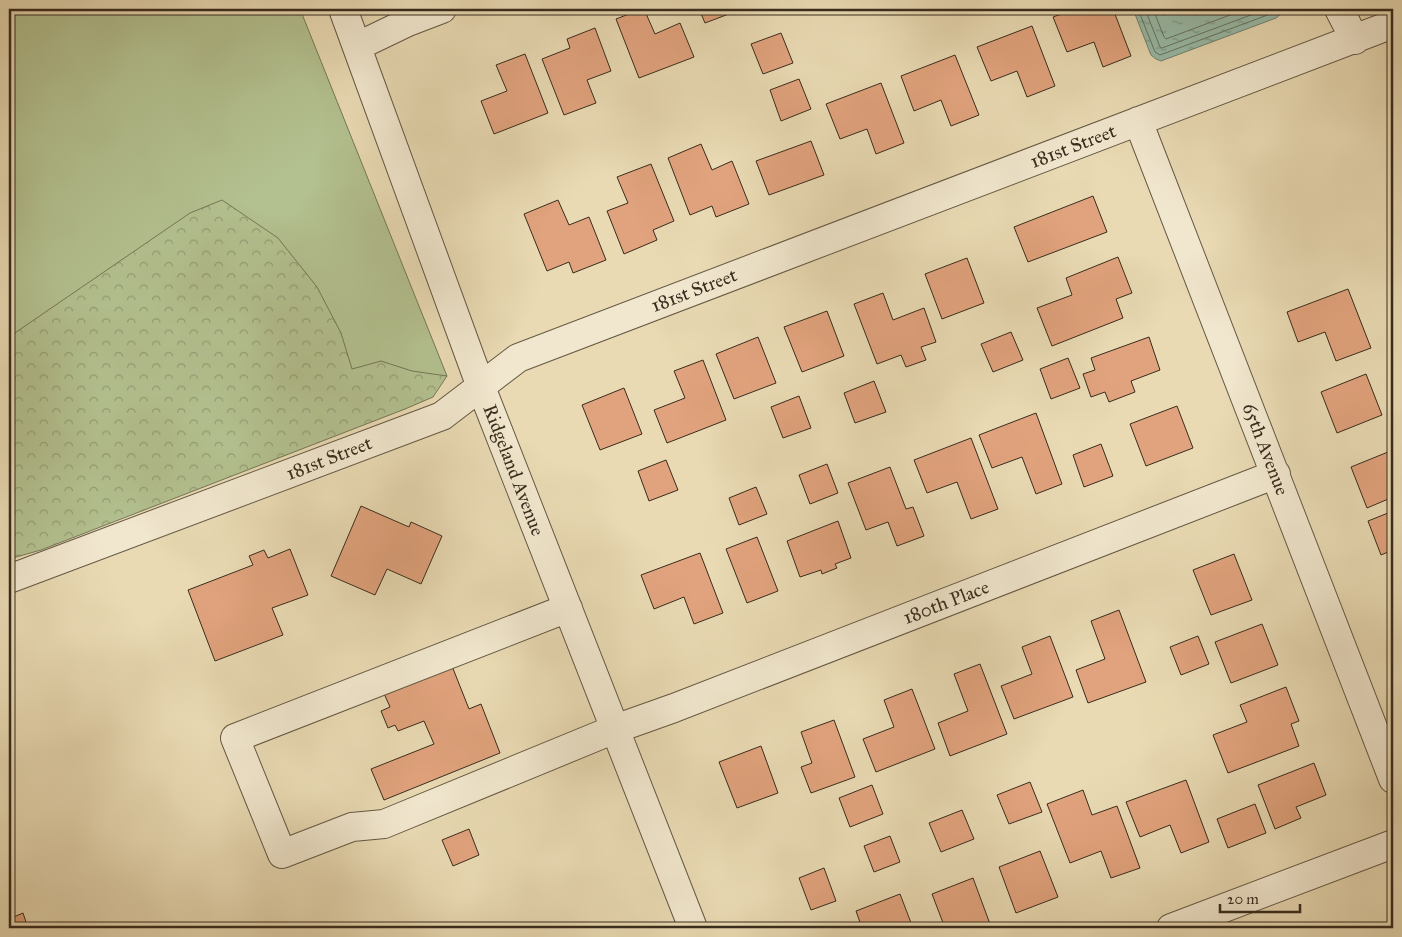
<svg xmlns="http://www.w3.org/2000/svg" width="1402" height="937" viewBox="0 0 1402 937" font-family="'IM FELL Great Primer',serif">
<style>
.green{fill:#b3c08f;stroke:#767656}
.forest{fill:url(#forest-crowns);stroke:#767656}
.water{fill:url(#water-ripples);stroke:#728271}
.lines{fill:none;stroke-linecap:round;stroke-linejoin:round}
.shore{stroke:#687463;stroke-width:1}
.building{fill:#e1a37d;stroke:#382c1e}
.minor-casing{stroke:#645843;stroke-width:30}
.minor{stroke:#f1e7ce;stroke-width:28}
.labels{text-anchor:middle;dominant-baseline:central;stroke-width:4;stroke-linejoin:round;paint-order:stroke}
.street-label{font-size:19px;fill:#382c1e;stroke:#f1e7ce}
</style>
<defs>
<pattern id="forest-crowns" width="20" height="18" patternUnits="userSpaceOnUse" patternTransform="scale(1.25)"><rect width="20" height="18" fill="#b3c08f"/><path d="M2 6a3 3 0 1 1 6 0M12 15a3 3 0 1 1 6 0" fill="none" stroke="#939c74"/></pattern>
<pattern id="water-ripples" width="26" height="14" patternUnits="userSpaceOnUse" patternTransform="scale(1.25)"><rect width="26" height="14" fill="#98bba8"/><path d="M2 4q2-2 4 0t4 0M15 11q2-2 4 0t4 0" fill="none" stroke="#7d9888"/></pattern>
</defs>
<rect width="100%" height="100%" fill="#e9dab3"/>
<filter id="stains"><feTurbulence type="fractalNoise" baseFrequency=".004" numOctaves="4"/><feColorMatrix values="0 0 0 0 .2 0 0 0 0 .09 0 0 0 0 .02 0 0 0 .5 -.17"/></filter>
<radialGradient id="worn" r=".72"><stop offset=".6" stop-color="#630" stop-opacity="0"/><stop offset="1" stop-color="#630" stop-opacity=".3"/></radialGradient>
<path class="green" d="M 9,9 L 300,9 L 447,376 L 9,543 Z"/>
<path class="forest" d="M 222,200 L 278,238 L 317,287 L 341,333 L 352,369 L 381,361 L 412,371 L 447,376 L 433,397 L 405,409 L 41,550 L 9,559 L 9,337 L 190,213 Z"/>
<path class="water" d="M 1133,9 L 1282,9 L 1281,14 L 1276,18 L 1161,61 L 1156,59 L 1151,55 Z"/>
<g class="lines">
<path class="shore" d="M 1138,9 L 1155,52 L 1160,55 L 1273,13 L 1277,9
M 1145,9 L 1160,47 L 1162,48 L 1267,9
M 1153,9 L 1164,37 L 1166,39 L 1246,9"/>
</g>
<path class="building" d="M 642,9 L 644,9 L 655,34 L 680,23 L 694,57 L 639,78 L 616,19 Z
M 699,9 L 742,9 L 705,23 Z
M 1075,9 L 1113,9 L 1131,56 L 1103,67 L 1094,42 L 1067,52 L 1053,17 Z
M 1032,26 L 1055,86 L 1027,97 L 1017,71 L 991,81 L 977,47 Z
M 595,28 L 611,71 L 587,80 L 596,103 L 564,115 L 542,59 L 570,48 L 567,39 Z
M 781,33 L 793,63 L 763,74 L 751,44 Z
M 525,54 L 548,113 L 494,134 L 481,101 L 507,91 L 496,65 Z
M 955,55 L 979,115 L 951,126 L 941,100 L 914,111 L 901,76 Z
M 799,79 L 811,109 L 781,121 L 770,90 Z
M 881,83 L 904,143 L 876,154 L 867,129 L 840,139 L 826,104 Z
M 811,141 L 824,175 L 769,195 L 756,161 Z
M 701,144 L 712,170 L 732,161 L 749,204 L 716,217 L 712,206 L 690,215 L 668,158 Z
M 651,164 L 674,221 L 653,230 L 657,240 L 624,254 L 607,211 L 628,203 L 617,177 Z
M 1093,196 L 1107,232 L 1028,262 L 1014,227 Z
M 558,200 L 569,225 L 589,217 L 606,260 L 573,273 L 569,262 L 547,271 L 524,214 Z
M 1118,257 L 1132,293 L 1116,299 L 1123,318 L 1052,346 L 1037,308 L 1072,295 L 1066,278 Z
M 967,258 L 984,303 L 942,319 L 925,274 Z
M 1348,289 L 1371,348 L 1336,361 L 1325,332 L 1298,342 L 1287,312 Z
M 883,293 L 893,320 L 924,308 L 936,342 L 921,347 L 926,360 L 906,367 L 901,355 L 877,364 L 854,304 Z
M 827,311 L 844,356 L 802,372 L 784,327 Z
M 1011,332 L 1023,360 L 993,372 L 981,344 Z
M 758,337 L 776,383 L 734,399 L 716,354 Z
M 1149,337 L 1160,370 L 1131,381 L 1135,392 L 1109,402 L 1105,392 L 1091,397 L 1083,374 L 1095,370 L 1091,358 Z
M 1068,358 L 1080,388 L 1051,399 L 1040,369 Z
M 703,360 L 726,420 L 667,443 L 654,410 L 685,398 L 674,371 Z
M 1366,374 L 1382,415 L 1337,433 L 1321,392 Z
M 874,381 L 886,412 L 855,423 L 844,393 Z
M 624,388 L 642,434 L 600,450 L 582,405 Z
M 799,396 L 811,428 L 783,438 L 771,407 Z
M 1177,406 L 1193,448 L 1146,466 L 1130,424 Z
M 1036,413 L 1062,484 L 1036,494 L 1022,457 L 992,468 L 979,435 Z
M 971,438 L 998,509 L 971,519 L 957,482 L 927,493 L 914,460 Z
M 1101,444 L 1113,476 L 1084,487 L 1073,455 Z
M 1393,450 L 1393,497 L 1367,508 L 1351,467 Z
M 666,460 L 678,490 L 649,501 L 638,471 Z
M 827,464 L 838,493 L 810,504 L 799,475 Z
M 890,467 L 906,509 L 913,507 L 924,536 L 897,546 L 888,522 L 866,530 L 848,483 Z
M 756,487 L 767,514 L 739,525 L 729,498 Z
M 361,506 L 409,527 L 411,522 L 442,536 L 421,584 L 387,569 L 375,595 L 331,576 Z
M 1393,511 L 1393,564 L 1388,552 L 1381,555 L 1368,521 Z
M 838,521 L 851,558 L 835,564 L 837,568 L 822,574 L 821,570 L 800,577 L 787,541 Z
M 757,537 L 778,591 L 747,603 L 726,549 Z
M 290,549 L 308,595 L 272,608 L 283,635 L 215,661 L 188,590 L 253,565 L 249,556 L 264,550 L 268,558 Z
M 700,553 L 723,613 L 694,624 L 684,597 L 654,609 L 641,575 Z
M 1234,554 L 1252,600 L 1211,615 L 1193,570 Z
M 1119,610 L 1146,682 L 1088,703 L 1076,670 L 1105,659 L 1091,621 Z
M 1262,624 L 1278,665 L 1231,683 L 1215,642 Z
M 1050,636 L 1073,697 L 1014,719 L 1001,686 L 1032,674 L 1022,647 Z
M 1198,636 L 1209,664 L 1181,675 L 1170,647 Z
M 450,661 L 469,709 L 481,704 L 500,753 L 384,800 L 371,769 L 434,744 L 424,721 L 398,731 L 395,725 L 388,728 L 381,711 L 390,707 L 382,689 Z
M 980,664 L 1007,734 L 950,756 L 938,723 L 968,711 L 954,674 Z
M 1286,687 L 1299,721 L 1291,724 L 1299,746 L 1228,773 L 1213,735 L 1247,722 L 1240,705 Z
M 912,689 L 935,749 L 876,772 L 863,739 L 894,727 L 884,700 Z
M 834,720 L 855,777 L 811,793 L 801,767 L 812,763 L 801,732 Z
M 761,746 L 778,793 L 737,808 L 719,762 Z
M 1314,763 L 1326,795 L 1296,807 L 1301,818 L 1275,829 L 1258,785 Z
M 1186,780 L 1209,842 L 1181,853 L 1170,825 L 1140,837 L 1126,802 Z
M 1030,782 L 1042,812 L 1009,824 L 997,795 Z
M 872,785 L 883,814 L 850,827 L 839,798 Z
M 1083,790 L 1092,815 L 1117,806 L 1140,868 L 1111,878 L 1101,851 L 1070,863 L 1047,804 Z
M 1255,804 L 1266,833 L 1228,848 L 1217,819 Z
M 962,810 L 974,839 L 941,852 L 929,823 Z
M 469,829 L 479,855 L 453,866 L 442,840 Z
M 890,836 L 900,862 L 874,872 L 864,846 Z
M 1040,851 L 1058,897 L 1016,913 L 999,867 Z
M 824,868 L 836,901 L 811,910 L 799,878 Z
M 973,878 L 990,924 L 980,928 L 945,928 L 932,894 Z
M 900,894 L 913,928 L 862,928 L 856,911 Z
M 23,913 L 28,928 L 9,928 L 9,919 Z"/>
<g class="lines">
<defs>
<path id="minor" d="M 343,9 L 481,387 L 693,928
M 1339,9 L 1355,40
M 358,46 L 408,22 L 442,9
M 1138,121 L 1393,779
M 9,579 L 442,416 L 518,358 L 1393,24
M 568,608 L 235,738 L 282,854 L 352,827 L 384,824 L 615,729 L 674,708 L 1276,474
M 1171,928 L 1393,844"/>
</defs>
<use href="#minor" class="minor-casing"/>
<use href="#minor" class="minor"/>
</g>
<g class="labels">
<g class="street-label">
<text transform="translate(1073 146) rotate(-21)">181st Street</text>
<text transform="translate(694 290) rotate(-21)">181st Street</text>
<text transform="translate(1266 449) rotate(69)">65th Avenue</text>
<text transform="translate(329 458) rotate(-21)">181st Street</text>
<text transform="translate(514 470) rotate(69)">Ridgeland Avenue</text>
<text transform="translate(946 602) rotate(-21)">180th Place</text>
</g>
</g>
<rect width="1402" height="937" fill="none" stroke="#e9dab3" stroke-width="30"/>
<rect x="10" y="10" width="1382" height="917" fill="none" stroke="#382c1e" stroke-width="2.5"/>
<rect x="15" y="15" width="1372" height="907" fill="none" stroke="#382c1e"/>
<path d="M1220 904v8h80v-8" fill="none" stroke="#382c1e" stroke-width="2.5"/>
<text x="1227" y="904" font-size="15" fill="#382c1e" stroke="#f1e7ce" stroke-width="4" paint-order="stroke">20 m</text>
<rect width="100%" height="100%" filter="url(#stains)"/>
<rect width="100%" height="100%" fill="url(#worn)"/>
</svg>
